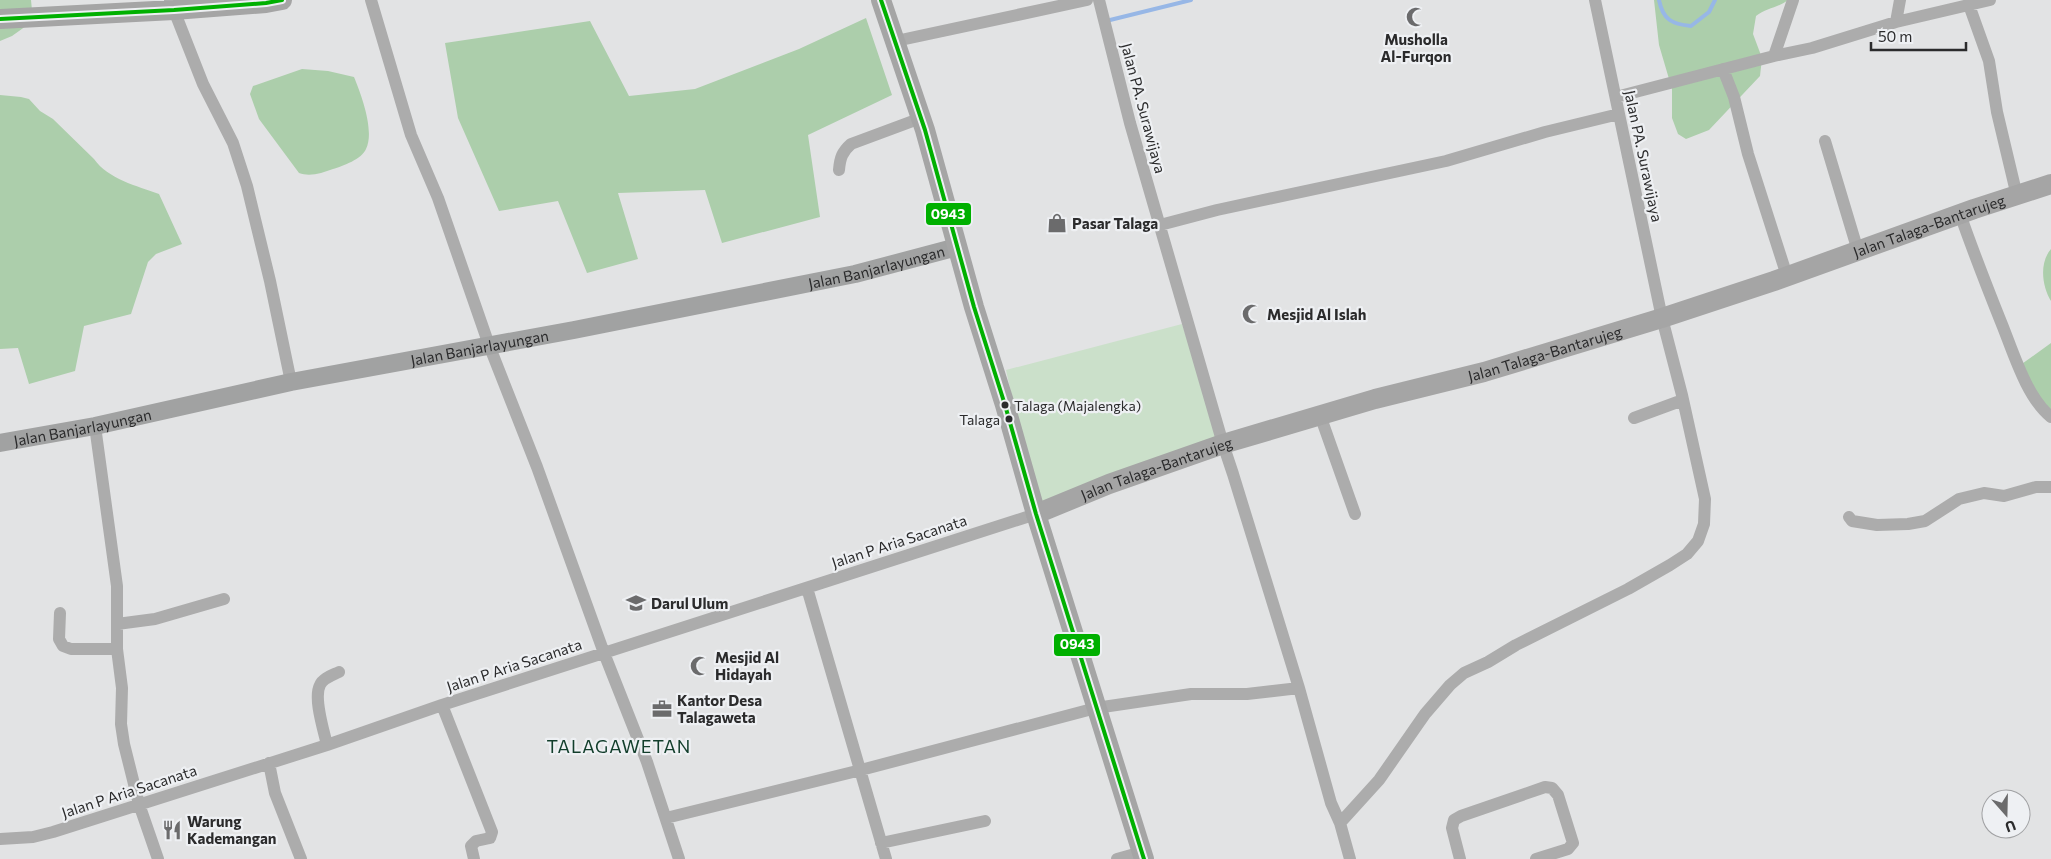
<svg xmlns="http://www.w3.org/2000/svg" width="2051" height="859" viewBox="0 0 2051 859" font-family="Commissioner,sans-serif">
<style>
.green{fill:#cbe0ca}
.forest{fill:#acceab}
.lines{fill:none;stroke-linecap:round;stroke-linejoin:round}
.stream{stroke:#97b7e6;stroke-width:4}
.street{stroke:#acacac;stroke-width:12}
.secondary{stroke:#a1a2a2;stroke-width:18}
.primary{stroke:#a5a5a5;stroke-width:20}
.bus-1-casing{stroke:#eef0f3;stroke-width:8}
.bus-1{stroke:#00b000;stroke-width:4}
.bus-dot{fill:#2b2b2c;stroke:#eef0f3;stroke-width:2}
.labels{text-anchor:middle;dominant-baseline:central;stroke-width:4.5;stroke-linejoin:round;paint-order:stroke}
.bus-label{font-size:14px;fill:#2b2b2c;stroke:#eef0f3;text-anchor:start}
.poi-label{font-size:15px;font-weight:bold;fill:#2b2b2c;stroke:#eef0f3;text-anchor:start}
.street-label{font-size:15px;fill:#2b2b2c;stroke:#eef0f3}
.quarter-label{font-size:18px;letter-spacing:1px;fill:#123e2b;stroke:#eef0f3}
.line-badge{stroke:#eef0f3;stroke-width:2}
.badge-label{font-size:14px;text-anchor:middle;font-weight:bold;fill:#fff}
</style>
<rect width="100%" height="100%" fill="#e2e3e4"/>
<path class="green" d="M 1182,324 L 1225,454 L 1037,510 L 1006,370 Z"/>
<path class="forest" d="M 0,0 L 31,0 L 33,21 L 12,36 L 0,41 Z
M 1654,0 L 1788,0 C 1778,8 1766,8 1756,16 L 1753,34 L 1762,58 L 1760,76 L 1709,130 L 1686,139 L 1678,134 L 1672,118 L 1672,89 L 1659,45 Z
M 866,18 L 892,95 L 808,135 L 820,217 L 722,243 L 705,190 L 618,193 L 638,259 L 587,273 L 558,201 L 499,211 L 458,118 L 445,43 L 590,21 L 629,96 L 695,89 L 799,49 Z
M 302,69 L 328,71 L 354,77 C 361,94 375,131 366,149 C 362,159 343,166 333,169 C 322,173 310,177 299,173 L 259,119 L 250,94 L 253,86 Z
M 0,95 L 21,97 L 29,99 L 40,111 L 53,119 L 94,159 C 108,179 137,186 159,194 L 182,244 L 156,254 L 148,262 L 131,314 L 84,326 L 75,371 L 29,384 L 18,348 L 0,349 Z
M 2051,249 L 2051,301 C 2042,286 2039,263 2051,249 Z
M 2051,343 L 2051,413 L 2019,366 Z"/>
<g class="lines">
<path class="stream" d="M 1659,0 C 1663,20 1672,24 1691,26 L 1709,12 L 1715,0
M 1106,21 L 1191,0"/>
<path class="street" d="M 170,0 L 203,84 L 233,143 L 247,186 L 270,281 L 291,382
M 371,0 L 411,135 L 438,198 L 489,345 L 537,467 L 604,653 L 647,762 L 679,859
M 1099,0 L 1130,123 L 1223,444 L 1233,474 L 1299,688 L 1331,803 L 1340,823 L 1350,859
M 1900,0 L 1896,22 L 1990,0
M 1969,5 L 1989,61 L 1997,112 L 2017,196
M 896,41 L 1087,0
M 1774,56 L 1812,48 L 1896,22
M 1723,69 L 1734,97 L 1748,154 L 1787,276
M 1616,97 L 1774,56 L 1793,0
M 1825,141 L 1858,251
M 839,170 C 840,158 842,152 851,144 L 921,118
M 1960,214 C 1973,251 1987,287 2001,322 C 2013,351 2026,397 2051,417
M 1160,225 L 1217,210 L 1446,161 L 1545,132 L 1619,114
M 1320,415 L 1355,514
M 1634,418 L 1683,400
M 95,426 L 117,586 L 117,649 L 122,688 L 121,724 L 124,744 L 139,804 L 158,859
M 1849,517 L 1852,521 L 1877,525 L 1908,524 L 1925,521 L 1959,499 L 1984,493 L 2004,496 L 2036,487 L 2051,487
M 807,588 L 886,859
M 60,613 L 59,639 L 63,646 L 71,649 L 117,649
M 117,624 L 155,619 L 224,599
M 442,705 L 492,832 L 490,838 L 476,841 L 471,846 L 474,859
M 327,745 C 324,731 313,698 320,685 C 323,678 333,675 339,672
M 269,763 L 275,793 L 301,859
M 666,818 L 861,770 L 1096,708 L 1191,694 L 1247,694 L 1299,688
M 1340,823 L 1379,780 L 1425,714 L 1450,685 L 1464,673 L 1488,662 L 1516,645 L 1628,589 L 1670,565 L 1687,554 L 1698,541 L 1704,524 L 1705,499 L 1682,395 L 1662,318 L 1595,0
M 0,839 L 33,837 L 53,832 L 327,745 L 442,705 L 1036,514
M 881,843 L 985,821
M 1117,859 L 1142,852
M 1460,859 L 1452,828 L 1454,820 L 1461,816 L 1545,787 L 1552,788 L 1558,795 L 1573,843 L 1568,849 L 1536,859"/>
<path class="secondary" id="s1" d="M 0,443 L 95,426 L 291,382 L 574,330 L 855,274 L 957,247"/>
<g class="primary">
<path d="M 881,0 L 925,130 L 974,307 L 1005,405 L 1036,514 L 1144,859"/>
<path d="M 0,19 L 174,10 L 266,3 L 282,0"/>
<path id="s2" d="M 1036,514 L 1109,484 L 1223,444 L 1375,399 L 1484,372 L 1662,318 L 1774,281 L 1974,209 L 2051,184"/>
</g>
<defs>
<path id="bus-1" d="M 881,0 L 925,130 L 974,307 L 1005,405 L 1036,514 L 1144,859
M 0,19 L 174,10 L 266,3 L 282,0"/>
</defs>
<use href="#bus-1" class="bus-1-casing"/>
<use href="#bus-1" class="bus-1"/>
</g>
<defs>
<symbol id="mosque-bare" viewBox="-9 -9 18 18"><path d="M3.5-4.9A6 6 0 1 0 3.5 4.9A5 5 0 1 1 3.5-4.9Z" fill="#6b6b6c" stroke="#eef0f3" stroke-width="2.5" paint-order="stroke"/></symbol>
<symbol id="shop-bare" viewBox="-9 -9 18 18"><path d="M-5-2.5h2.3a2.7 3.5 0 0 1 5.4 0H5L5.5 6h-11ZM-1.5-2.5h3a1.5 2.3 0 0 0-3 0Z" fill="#6b6b6c" stroke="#eef0f3" stroke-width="2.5" paint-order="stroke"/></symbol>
<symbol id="university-bare" viewBox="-9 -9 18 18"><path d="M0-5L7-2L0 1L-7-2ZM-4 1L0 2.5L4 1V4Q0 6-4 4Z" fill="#6b6b6c" stroke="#eef0f3" stroke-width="2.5" paint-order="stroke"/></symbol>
<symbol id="office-bare" viewBox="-9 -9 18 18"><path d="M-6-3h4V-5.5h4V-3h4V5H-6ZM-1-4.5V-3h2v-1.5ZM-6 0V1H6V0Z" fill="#6b6b6c" stroke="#eef0f3" stroke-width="2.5" paint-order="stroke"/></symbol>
<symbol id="restaurant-bare" viewBox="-9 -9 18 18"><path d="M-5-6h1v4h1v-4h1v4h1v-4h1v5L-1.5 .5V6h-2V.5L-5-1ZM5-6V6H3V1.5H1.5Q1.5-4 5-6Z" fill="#6b6b6c" stroke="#eef0f3" stroke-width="2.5" paint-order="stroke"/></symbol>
</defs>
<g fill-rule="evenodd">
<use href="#mosque-bare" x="1402" y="3" width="28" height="28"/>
<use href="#shop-bare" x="1043" y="209" width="28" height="28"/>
<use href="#mosque-bare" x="1238" y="300" width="28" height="28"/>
<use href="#university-bare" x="622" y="589" width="28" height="28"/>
<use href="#mosque-bare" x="686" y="652" width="28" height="28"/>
<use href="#office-bare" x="648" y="695" width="28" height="28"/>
<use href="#restaurant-bare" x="158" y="816" width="28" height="28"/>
</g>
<g class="bus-dot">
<circle cx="1005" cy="405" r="4.5"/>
<circle cx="1009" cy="419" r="4.5"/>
</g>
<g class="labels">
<g class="bus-label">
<text x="1014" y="405">Talaga (Majalengka)</text>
<text x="1000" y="419" text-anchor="end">Talaga</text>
</g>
<g class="poi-label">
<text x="1416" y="39" text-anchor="middle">Musholla<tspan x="1416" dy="17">Al-Furqon</tspan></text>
<text x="1072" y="223">Pasar Talaga</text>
<text x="1267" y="314">Mesjid Al Islah</text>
<text x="651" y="603">Darul Ulum</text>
<text x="715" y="657">Mesjid Al<tspan x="715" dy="17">Hidayah</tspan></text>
<text x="677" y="700">Kantor Desa<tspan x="677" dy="17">Talagaweta</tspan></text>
<text x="187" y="821">Warung<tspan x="187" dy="17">Kademangan</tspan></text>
</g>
<g class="street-label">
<text transform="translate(1144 108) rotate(75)">Jalan PA. Surawijaya</text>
<text transform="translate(1644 156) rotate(78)">Jalan PA. Surawijaya</text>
<text stroke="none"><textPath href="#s2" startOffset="939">Jalan Talaga-Bantarujeg</textPath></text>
<text stroke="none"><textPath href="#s1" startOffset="894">Jalan Banjarlayungan</textPath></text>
<text stroke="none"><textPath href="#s1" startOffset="489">Jalan Banjarlayungan</textPath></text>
<text stroke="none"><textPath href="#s2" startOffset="534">Jalan Talaga-Bantarujeg</textPath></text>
<text stroke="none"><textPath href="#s1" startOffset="84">Jalan Banjarlayungan</textPath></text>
<text stroke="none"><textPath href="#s2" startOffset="129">Jalan Talaga-Bantarujeg</textPath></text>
<text transform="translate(899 541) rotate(-18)">Jalan P Aria Sacanata</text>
<text transform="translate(514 665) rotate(-18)">Jalan P Aria Sacanata</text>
<text transform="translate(129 791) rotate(-18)">Jalan P Aria Sacanata</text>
</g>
<g class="quarter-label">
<text x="619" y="746">TALAGAWETAN</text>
</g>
</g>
<g class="line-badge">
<rect x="925" y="202" width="47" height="24" rx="5" fill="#00b000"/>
<rect x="1053" y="633" width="48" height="24" rx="5" fill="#00b000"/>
</g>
<g class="badge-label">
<text x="948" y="219">0943</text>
<text x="1077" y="649">0943</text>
</g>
<g transform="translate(2006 814) rotate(160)"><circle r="24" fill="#eef0f3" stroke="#a0a1a3"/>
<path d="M0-4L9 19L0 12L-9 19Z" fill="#6b6b6c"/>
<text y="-8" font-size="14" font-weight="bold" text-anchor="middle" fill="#2b2b2c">U</text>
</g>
<path d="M1871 42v8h95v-8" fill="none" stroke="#2b2b2c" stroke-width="2.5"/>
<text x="1878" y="42" font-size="15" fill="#2b2b2c" stroke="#eef0f3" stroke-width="4" paint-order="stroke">50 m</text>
</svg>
